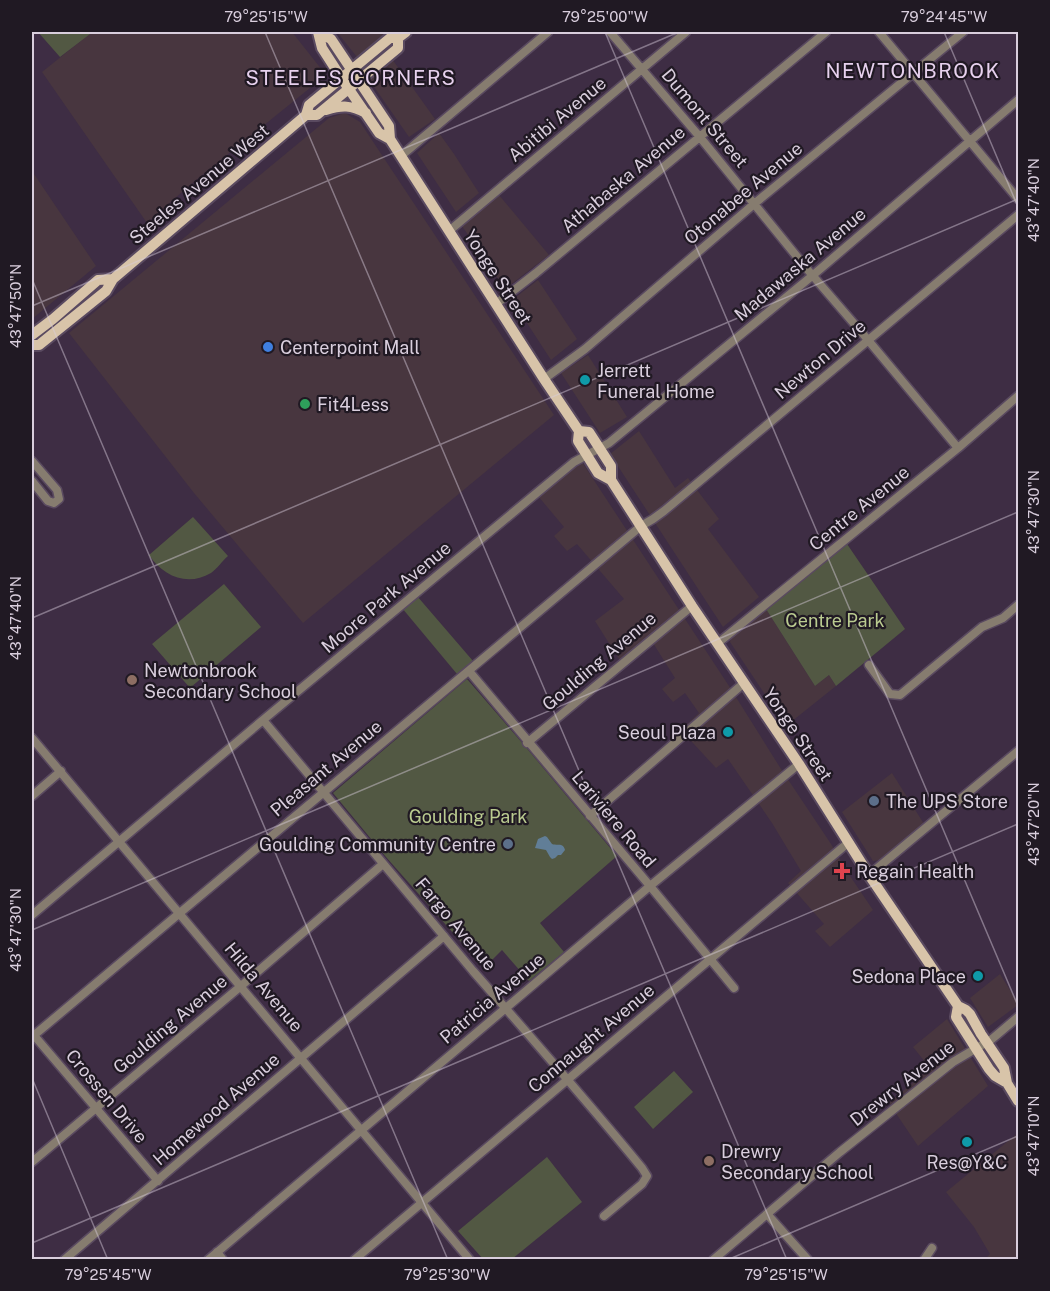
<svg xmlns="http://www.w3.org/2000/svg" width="1050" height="1291" viewBox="0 0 1050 1291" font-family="'Public Sans',sans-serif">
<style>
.commercial{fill:#48363f}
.green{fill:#525843}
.water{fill:#617e97}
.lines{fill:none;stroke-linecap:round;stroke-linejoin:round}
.minor-casing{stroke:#5a4a60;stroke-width:11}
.major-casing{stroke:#5a4a60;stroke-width:14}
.minor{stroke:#867c6f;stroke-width:8}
.major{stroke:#d8c4a9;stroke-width:10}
.ticks{fill:none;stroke:#d9cedd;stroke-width:1.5;stroke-opacity:0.45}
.shop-dot{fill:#3f7fe0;stroke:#201923;stroke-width:2}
.culture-dot{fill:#0f9aa8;stroke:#201923;stroke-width:2}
.leisure-dot{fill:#2e9e5b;stroke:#201923;stroke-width:2}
.education-dot{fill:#8d6e63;stroke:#201923;stroke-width:2}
.service-dot{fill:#5c6f8a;stroke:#201923;stroke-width:2}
.health-dot{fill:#e0444e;stroke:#201923;stroke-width:2}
.labels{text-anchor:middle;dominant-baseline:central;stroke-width:4.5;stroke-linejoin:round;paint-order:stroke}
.street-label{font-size:18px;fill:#d9cedd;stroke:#201923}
.poi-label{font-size:18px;fill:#d9cedd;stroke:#201923;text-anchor:start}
.park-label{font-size:18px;fill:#bacb90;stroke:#201923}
.neighbourhood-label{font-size:20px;letter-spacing:1.5px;fill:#e7d1ee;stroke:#201923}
.neatline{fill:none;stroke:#d9cedd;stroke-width:2}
.ticks-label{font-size:15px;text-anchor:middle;fill:#d9cedd}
</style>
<rect width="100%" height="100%" fill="#3e2d44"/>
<path class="commercial" d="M 92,32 L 292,32 L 326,75 L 190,185 L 147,223 L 42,72 Z
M 337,32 L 388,32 L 357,57 Z
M 392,59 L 435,119 L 409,137 L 370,81 L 372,75 Z
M 345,113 L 360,122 L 554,415 L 303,623 L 194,493 L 69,333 L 329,118 Z
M 439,133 L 454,154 L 479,193 L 456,212 L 417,153 Z
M 32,171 L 96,266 L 32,319 Z
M 499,195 L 549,255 L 505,289 L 462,226 Z
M 538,280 L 577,339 L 551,360 L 512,300 Z
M 588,355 L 627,417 L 600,433 L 561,373 Z
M 639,431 L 675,488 L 688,478 L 719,519 L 708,529 L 759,597 L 723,627 L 610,454 Z
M 582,462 L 729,686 L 781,769 L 831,844 L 848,873 L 873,910 L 830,947 L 815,931 L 824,924 L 788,883 L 801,871 L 772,823 L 728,759 L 716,768 L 681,730 L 699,713 L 685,693 L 673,702 L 662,689 L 675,678 L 653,643 L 624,667 L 595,621 L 624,599 L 577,544 L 567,551 L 554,536 L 564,527 L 538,496 Z
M 766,609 L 815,686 L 829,675 L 836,686 L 786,726 L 730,642 L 731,637 Z
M 892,773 L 924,824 L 880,860 L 873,861 L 842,812 Z
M 1000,974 L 1018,1003 L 1018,1005 L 988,1027 L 970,998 Z
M 947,1019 L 988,1086 L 918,1146 L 889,1103 L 930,1068 L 913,1047 Z
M 1018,1133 L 1018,1259 L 985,1259 L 990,1254 L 974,1227 L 946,1192 Z"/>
<path class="green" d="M 38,32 L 88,32 L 90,34 L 60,57 Z
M 193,517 L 228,556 C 222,561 217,569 211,573 C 187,587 163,576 149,555 Z
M 847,544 L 905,629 L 836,686 L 829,675 L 815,686 L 766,609 Z
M 224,584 L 261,627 L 190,688 L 152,644 Z
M 417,596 L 473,661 L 457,674 L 402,608 Z
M 467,679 L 524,745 L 617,856 L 540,923 L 564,952 L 529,981 L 502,950 L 484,968 L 386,857 L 333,793 Z
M 674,1071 L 693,1092 L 653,1129 L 634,1107 Z
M 547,1157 L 582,1202 L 512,1259 L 483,1259 L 458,1231 Z"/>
<path class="water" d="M 545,836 L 547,837 L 552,844 C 558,846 563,842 565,850 L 561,855 L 558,855 L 555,858 L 552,859 L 550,857 L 546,850 L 535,848 L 538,839 Z"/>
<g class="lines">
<defs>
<path id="minor" d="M 610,32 L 699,136 L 807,269 L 863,334 L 958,448
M 879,32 L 1018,199
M 401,156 L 548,32
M 449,231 L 686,32
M 496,304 L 536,273 L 826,32
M 544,379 L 585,349 L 754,204 L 963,32
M 32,461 L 57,490 L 59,499 L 54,503 L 48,501 L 32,481
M 718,643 L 958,448 L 1018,396
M 869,665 L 890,694 L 900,695 L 982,627 L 1003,618 L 1018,605
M 469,671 L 650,886 L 734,988
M 263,720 C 333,803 403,888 473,971 C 530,1036 587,1101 642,1168 L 647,1176 L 642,1184 L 604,1216
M 32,738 L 470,1260
M 527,743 L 692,606
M 32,796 L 61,771
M 590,816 L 744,683
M 869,875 L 1018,751
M 32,915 L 263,720 L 574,462 L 609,443 L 812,276 L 1018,100
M 32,1033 L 158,1181
M 32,1037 L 641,526 L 653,519 L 664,511 L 1018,215
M 32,1162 L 241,986 L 383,864
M 767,1214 L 808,1260
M 217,1252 L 223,1260
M 64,1260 L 444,936
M 208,1260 L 650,886 L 799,764
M 354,1260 L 849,842
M 713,1260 L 840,1152 L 953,1062 L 992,1039 L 1018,1017
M 924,1260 L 932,1248"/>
<path id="major" d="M 318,32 L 322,48 L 342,79 L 379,133 L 390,139 L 544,379 L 579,431 L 578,441 L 598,473 L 611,480 L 692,606 L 799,764 L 869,875 L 958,1006 L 966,1010 L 970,1014 L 981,1034 L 1004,1068 L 1007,1083 L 1018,1101
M 319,33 L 331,39 L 389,126 L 390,139
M 326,110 C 342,105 351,105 366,113
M 306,115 L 317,115 L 398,48 L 398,38
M 32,335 L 53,319 L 98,280 L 113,279
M 32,345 L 39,345 L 106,291 L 113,279 L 306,115 L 309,105 L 390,38 L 398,38 L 406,32
M 579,431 L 589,432 L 611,466 L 611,480
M 958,1006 L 956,1017 L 989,1069 L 995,1076 L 1007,1083"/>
</defs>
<use href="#minor" class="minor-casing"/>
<use href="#major" class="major-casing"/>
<use href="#minor" class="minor"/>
<use href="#major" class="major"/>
</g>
<path class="ticks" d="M 265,32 L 787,1260M 605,32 L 1018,1006M 944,32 L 1018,207M 32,279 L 448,1260M 32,306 L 679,32M 32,618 L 1018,199M 32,930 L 1018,512M 32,1078 L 108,1260M 32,1243 L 1018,824M 727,1260 L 1018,1136"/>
<circle class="shop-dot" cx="268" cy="347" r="6"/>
<g class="culture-dot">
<circle cx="585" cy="380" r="6"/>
<circle cx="728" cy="732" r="6"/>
<circle cx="978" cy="976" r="6"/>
<circle cx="967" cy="1142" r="6"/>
</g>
<circle class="leisure-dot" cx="305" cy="404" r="6"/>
<g class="education-dot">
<circle cx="132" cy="680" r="6"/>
<circle cx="709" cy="1161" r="6"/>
</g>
<g class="service-dot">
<circle cx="874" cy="801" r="6"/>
<circle cx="508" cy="844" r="6"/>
</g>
<path class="health-dot" d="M839 862h6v6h6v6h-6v6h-6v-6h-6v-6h6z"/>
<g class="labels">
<g class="street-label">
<text transform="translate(705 118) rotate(50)">Dumont Street</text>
<text transform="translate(557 119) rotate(-40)">Abitibi Avenue</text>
<text transform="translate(623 179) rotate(-40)">Athabaska Avenue</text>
<text transform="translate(199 184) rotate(-40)">Steeles Avenue West</text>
<text transform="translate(743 193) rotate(-40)">Otonabee Avenue</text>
<text transform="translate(800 264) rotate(-40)">Madawaska Avenue</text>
<text transform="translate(498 277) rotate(57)">Yonge Street</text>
<text transform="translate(820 359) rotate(-40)">Newton Drive</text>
<text transform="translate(859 508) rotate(-39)">Centre Avenue</text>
<text transform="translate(386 597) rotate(-40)">Moore Park Avenue</text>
<text transform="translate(599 661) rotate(-40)">Goulding Avenue</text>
<text transform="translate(798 734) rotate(56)">Yonge Street</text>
<text transform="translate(326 768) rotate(-40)">Pleasant Avenue</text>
<text transform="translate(614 819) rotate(50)">Lariviere Road</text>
<text transform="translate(456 924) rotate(50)">Fargo Avenue</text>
<text transform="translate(264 987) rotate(50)">Hilda Avenue</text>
<text transform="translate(492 998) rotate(-40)">Patricia Avenue</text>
<text transform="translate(170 1024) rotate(-40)">Goulding Avenue</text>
<text transform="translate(591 1038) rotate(-40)">Connaught Avenue</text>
<text transform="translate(902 1083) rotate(-38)">Drewry Avenue</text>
<text transform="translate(107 1096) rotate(50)">Crossen Drive</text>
<text transform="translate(216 1109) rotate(-41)">Homewood Avenue</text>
</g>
<g class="poi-label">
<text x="280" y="347">Centerpoint Mall</text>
<text x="597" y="370">Jerrett<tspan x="597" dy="21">Funeral Home</tspan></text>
<text x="317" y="404">Fit4Less</text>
<text x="144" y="670">Newtonbrook<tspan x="144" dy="21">Secondary School</tspan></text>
<text x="716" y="732" text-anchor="end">Seoul Plaza</text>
<text x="886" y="801">The UPS Store</text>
<text x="496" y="844" text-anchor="end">Goulding Community Centre</text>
<text x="856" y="871">Regain Health</text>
<text x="966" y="976" text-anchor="end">Sedona Place</text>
<text x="721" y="1151">Drewry<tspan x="721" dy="21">Secondary School</tspan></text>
<text x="967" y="1162" text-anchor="middle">Res@Y&amp;C</text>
</g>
<g class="park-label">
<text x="835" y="620">Centre Park</text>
<text x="468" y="816">Goulding Park</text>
</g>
<g class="neighbourhood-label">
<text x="913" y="71">NEWTONBROOK</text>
<text x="351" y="78">STEELES CORNERS</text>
</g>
</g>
<rect width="1050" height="1291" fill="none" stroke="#201923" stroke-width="66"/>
<rect x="33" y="33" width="984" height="1225" class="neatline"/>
<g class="ticks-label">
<text x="266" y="22">79°25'15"W</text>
<text x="605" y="22">79°25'00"W</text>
<text x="944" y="22">79°24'45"W</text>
<text transform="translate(1034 200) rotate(-90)" y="5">43°47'40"N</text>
<text transform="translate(16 306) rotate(-90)" y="5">43°47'50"N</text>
<text transform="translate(1034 512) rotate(-90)" y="5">43°47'30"N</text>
<text transform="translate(16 618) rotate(-90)" y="5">43°47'40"N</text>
<text transform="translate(1034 824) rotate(-90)" y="5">43°47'20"N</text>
<text transform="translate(16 930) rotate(-90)" y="5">43°47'30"N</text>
<text transform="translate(1034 1136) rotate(-90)" y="5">43°47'10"N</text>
<text x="108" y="1280">79°25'45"W</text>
<text x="447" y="1280">79°25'30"W</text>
<text x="786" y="1280">79°25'15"W</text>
</g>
</svg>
